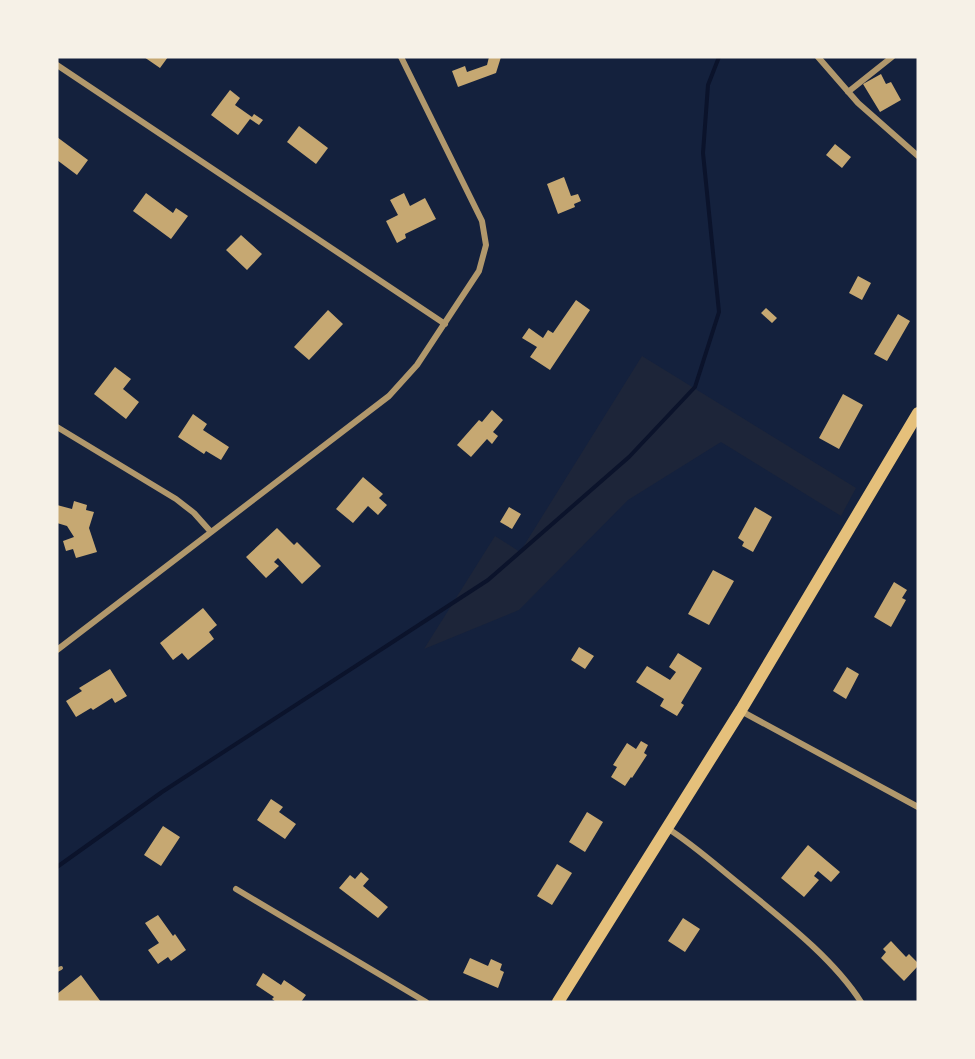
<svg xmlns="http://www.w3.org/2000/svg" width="975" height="1059" viewBox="0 0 975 1059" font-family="Signika,sans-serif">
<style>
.green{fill:#1d2539}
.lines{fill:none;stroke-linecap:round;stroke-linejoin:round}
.stream{stroke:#0b132b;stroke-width:4}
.building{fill:#c6a872}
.service{stroke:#b1986c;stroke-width:4}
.minor{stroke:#b1986c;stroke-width:6}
.secondary{stroke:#e5c07b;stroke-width:12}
</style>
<rect width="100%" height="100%" fill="#14213d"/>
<path class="green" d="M 642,356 L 856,488 L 841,516 L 721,442 L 628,500 L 519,610 L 424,649 L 495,536 L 520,552 Z"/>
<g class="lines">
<path class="stream" d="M 57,867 L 162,792 L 488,580 L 629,457 L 695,387 L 719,312 L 703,153 L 708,85 L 719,57"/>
</g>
<path class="building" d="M 144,57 L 168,57 L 160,68 Z
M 489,57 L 501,57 L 496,73 L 458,87 L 452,71 L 465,66 L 467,72 L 487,65 Z
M 881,74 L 886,84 L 891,82 L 901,100 L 880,112 L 863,84 Z
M 230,90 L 240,98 L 235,105 L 252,117 L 254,114 L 263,120 L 259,125 L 250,119 L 238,135 L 211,115 Z
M 299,126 L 328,148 L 316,164 L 287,142 Z
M 57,137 L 88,160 L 77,175 L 57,160 Z
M 835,144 L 851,157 L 842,168 L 826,155 Z
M 564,177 L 571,196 L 578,194 L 581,201 L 574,204 L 575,207 L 558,214 L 547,184 Z
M 146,193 L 173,213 L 176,208 L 188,216 L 171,239 L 133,211 Z
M 404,193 L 410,206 L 425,198 L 436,219 L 405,234 L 406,238 L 397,243 L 386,221 L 398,215 L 390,200 Z
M 241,235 L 262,254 L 247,270 L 226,250 Z
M 858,276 L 871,283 L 862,300 L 849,293 Z
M 576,300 L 590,310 L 550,370 L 530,357 L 537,347 L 522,338 L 529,328 L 543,338 L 548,330 L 553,333 Z
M 766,308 L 777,318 L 772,323 L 761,313 Z
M 328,310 L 343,324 L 309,360 L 294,347 Z
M 898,314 L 910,321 L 887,361 L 874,354 Z
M 115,367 L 131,379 L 123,389 L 139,402 L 126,419 L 94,394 Z
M 843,394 L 863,405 L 839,449 L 819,438 Z
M 492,410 L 503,420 L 493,432 L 498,436 L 492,444 L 487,439 L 471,457 L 457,445 L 479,420 L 482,422 Z
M 193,414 L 207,424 L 203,430 L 229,447 L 221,460 L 206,451 L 204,454 L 178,437 Z
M 363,477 L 383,494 L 379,498 L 387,505 L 378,515 L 368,506 L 353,523 L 336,509 Z
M 74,501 L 87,505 L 86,510 L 94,512 L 89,528 L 97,552 L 76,558 L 73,549 L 66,551 L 63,541 L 74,537 L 67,526 L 57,523 L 57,505 L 72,509 Z
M 509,507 L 521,514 L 512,529 L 500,522 Z
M 755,507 L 772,517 L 753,552 L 742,546 L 744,542 L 738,538 Z
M 277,528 L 294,545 L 297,542 L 321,566 L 302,584 L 278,558 L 274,562 L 279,566 L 266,578 L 246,557 Z
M 713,570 L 734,581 L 709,625 L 688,614 Z
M 894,582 L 907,590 L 902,598 L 906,600 L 891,627 L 874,617 Z
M 203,608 L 217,625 L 209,632 L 214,639 L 188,660 L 182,653 L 173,660 L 160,643 Z
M 579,647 L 594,656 L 585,669 L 571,660 Z
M 678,653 L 702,668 L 681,703 L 684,705 L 677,716 L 660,706 L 664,699 L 636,682 L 647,666 L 670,680 L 676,672 L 669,667 Z
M 847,667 L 859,674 L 846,699 L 833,691 Z
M 110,669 L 127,696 L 115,703 L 112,698 L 93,710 L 91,708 L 76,717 L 66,701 L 82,691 L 79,688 Z
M 641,741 L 648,745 L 644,753 L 647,755 L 632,778 L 631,777 L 625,786 L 611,777 L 617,767 L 613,765 L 627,743 L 636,749 Z
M 271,799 L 283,807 L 279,812 L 296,824 L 285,839 L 257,820 Z
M 587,812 L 603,822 L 585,852 L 569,842 Z
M 163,826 L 180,837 L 161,866 L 144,855 Z
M 808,845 L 840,872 L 831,882 L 818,871 L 814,876 L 819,880 L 804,897 L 781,878 Z
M 557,864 L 572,873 L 552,905 L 537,896 Z
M 361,872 L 369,879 L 363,886 L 388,907 L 378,918 L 339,888 L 350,875 L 355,879 Z
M 158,915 L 173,936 L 175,934 L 186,950 L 171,961 L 168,957 L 158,964 L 148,950 L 159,943 L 145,923 Z
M 683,918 L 700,929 L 685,952 L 668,941 Z
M 891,941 L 906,957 L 909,954 L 918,963 L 918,966 L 904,981 L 881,958 L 886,952 L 883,949 Z
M 470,958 L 488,966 L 491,959 L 502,964 L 500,970 L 504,972 L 498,988 L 463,973 Z
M 263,973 L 281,985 L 284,980 L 306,995 L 301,1002 L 276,1002 L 272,999 L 274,997 L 256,985 Z
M 81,975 L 101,1002 L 57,1002 L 57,994 Z"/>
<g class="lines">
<path class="service" d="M 57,970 L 61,968"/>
<path class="minor" d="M 818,57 L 858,103 L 918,156
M 57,65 L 445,324
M 848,92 L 892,57
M 57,427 L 176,499 L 194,513 L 211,532
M 57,650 L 389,396 L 417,365 L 479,271 L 486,245 L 482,221 L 401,57
M 741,711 L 918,807
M 667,828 C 694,845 718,867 743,887 C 782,919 834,959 861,1002
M 236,889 L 426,1002"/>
<path class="secondary" d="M 558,1002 L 741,710 L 918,413"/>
</g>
<rect width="975" height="1059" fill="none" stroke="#f6f1e7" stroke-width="117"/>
</svg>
